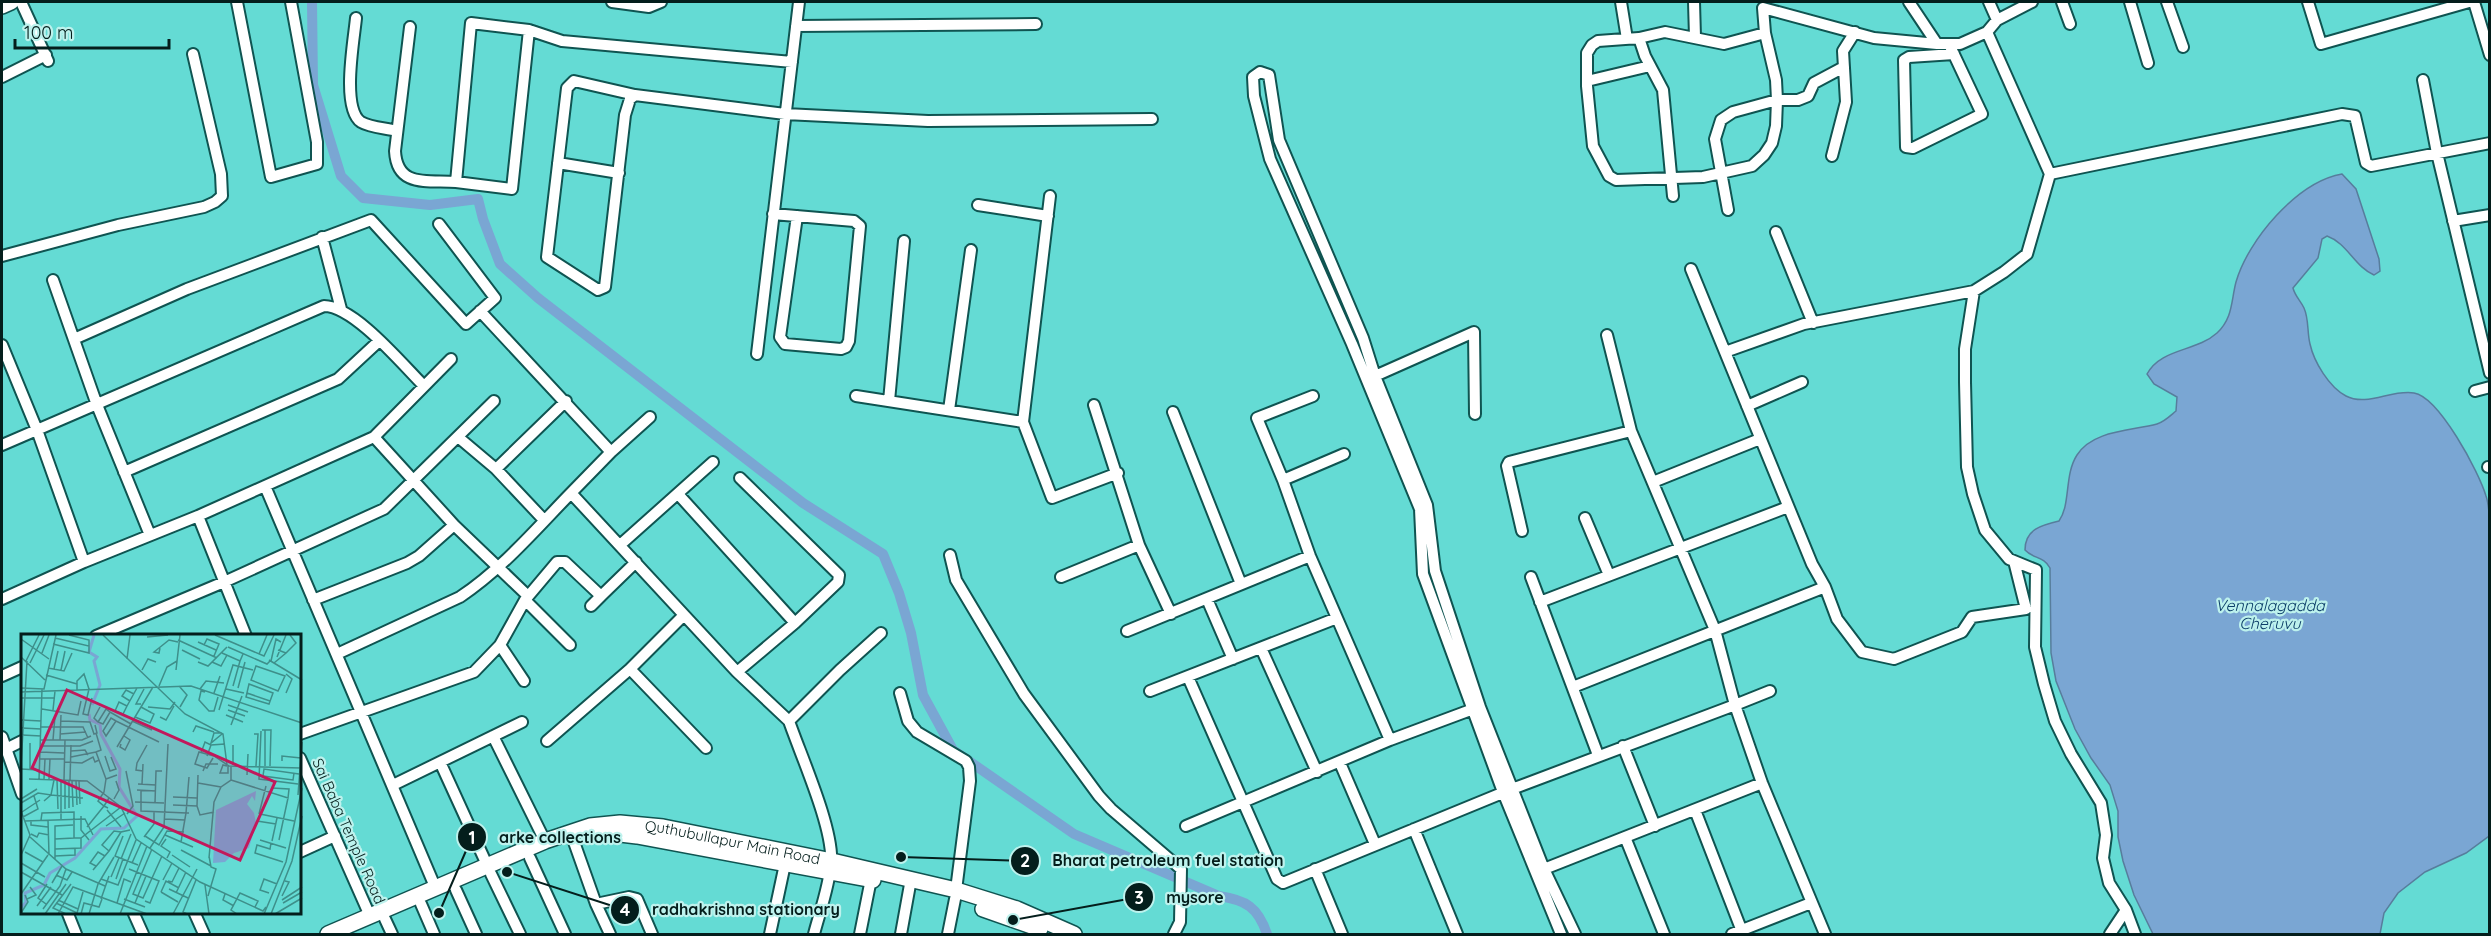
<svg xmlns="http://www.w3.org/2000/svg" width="2491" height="936" viewBox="0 0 2491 936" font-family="Quicksand,sans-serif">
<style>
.water{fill:#7aa6d3;stroke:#577d9c;stroke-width:1.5}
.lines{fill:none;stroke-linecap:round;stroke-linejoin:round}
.canal{stroke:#7aa6d3;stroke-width:10}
.street-casing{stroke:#0f5451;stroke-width:14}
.secondary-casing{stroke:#0f5451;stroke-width:18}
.street{stroke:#fff;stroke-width:10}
.secondary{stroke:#fff;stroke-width:15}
.labels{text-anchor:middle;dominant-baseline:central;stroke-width:4.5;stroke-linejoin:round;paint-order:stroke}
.street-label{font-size:15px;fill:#041e1c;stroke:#bdf2ed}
.water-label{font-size:16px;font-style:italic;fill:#0b3d68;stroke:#bdf2ed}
.inset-river{fill:none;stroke:#7aa6d3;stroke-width:3}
.inset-road{fill:none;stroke:#3e8f8a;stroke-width:1.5}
.view{fill:#c2185b;fill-opacity:0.15;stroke:#c2185b;stroke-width:3}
.inset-edge{fill:none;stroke:#041e1c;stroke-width:3}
.leader{fill:none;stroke:#041e1c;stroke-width:2}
.callout-dot{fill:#041e1c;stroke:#bdf2ed;stroke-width:2}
.mark-label{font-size:18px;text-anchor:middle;font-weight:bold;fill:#fff}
.callout-label{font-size:16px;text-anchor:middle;font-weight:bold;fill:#041e1c;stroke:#bdf2ed;stroke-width:4.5;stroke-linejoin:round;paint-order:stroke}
</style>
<rect width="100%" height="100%" fill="#64dbd4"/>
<path class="water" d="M 2342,174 L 2356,189 L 2379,259 L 2380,271 L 2374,275 C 2355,267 2347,243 2327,236 L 2322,239 L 2318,258 L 2293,288 C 2295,296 2300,300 2304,308 C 2309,319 2307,332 2310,344 C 2314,362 2329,387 2346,396 C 2367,407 2392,389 2414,393 C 2439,397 2479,472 2486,496 C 2489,504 2489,515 2490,524 L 2489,836 L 2466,853 L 2425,872 L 2398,893 L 2384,913 L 2380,934 L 2153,934 L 2134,895 L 2123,861 L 2118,837 L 2118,811 L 2110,785 L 2091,758 L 2075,729 L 2056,681 L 2051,653 L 2050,568 C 2044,556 2033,559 2025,550 C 2025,529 2042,525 2059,521 C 2071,504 2064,475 2077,455 C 2093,430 2131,431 2157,424 C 2164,422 2170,416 2176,411 L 2177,397 L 2154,384 L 2147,374 C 2161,348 2196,352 2217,333 C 2233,318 2231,301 2236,282 C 2248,240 2297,182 2342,174 Z"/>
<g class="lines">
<path class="canal" d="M 312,2 L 313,85 L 341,176 L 363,198 L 430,205 L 478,199 L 483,219 L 500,264 L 538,298 L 803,503 L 883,554 L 899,593 L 911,633 L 923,695 L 953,750 L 1074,834 L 1219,896 C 1246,900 1258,907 1267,934"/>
<defs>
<path id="street" d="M 21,2 L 48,61
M 237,2 L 271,177 L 317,164 L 317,142 L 291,2
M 612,2 L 649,7 L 661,2
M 1621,2 L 1627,39
M 1694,2 L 1695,37
M 1909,2 L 1937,44
M 1989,2 L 1997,20
M 2062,2 L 2070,24
M 2130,2 L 2148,63
M 2167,2 L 2183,47
M 2308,2 L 2321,44 L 2469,2
M 2474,2 L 2490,55
M 356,18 C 354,40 341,108 361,122 C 371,128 387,128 397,131
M 796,26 L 1036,24
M 410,27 L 395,151 C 397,188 427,180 456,182
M 529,30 L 471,23 L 456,182 L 512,189 L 529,30 L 562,41 L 792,62
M 1987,32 L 2050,174 L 2027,254 L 2004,272 L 1974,291 L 1965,349 L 1965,382 L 1967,467 L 1973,494 L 1985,530 L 2009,559 L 2036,570 L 2035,647 L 2044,684 L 2055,721 L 2071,754 L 2101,803 L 2106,835 L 2103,858 L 2109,883 L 2126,910 L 2135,934
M 1765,33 L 1724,44 L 1665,32 L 1639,38 L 1598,41 L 1592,45 L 1587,53 L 1587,86 L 1593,146 L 1609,176 L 1616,180 L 1703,177 L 1752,166 L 1764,155 L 1772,143 L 1776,126 L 1777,100 L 1776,80 L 1765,33 L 1763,8 L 1874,38 L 1937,44 L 1960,44 L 1987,32 L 1997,20 L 2032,2
M 1639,38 L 1645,56 L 1663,90 L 1673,196
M 1949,44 L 1982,114 L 1913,148 L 1906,147 L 1904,60 L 1909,57 L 1954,54
M 2,77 L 46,55
M 2423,80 L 2437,153 L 2490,373
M 1587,81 L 1650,66
M 635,95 L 574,81 L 567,88 L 547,257 L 598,290 L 605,287 L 625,115 L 630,99 L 635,95 L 785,114 L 928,121 L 1152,119
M 1832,156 L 1846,102 L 1843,51 L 1855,32
M 558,163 L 619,173
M 2050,174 L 2342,114 L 2355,116 L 2366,163 L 2371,166 L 2490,143
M 1050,196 L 1023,422 L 1052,498 L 1118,473
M 978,205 L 1048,216
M 1728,210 L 1715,139 L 1721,120 L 1733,112 L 1777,100 L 1798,100 L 1808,96 L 1814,83 L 1844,67
M 773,214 L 854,221 L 860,226 L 849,341 L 846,347 L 841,349 L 785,344 L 780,337 L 797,216
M 2453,221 L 2490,215
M 1776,232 L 1813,323
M 322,237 L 341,309
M 2,256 L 118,225 L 204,207 L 215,202 L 222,196 L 221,174 L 193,54
M 53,280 L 97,405 L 150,535
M 480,311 L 611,452 L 571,493 L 737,672 L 789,721 L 840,670 L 881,633
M 1607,335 L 1631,431 L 1715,630 L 1735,705 L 1770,691
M 74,339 L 187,289 L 371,220 L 466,324 L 495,298 L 439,224
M 2,345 L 37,430 L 84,562
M 1725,352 L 1804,324 L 1974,291
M 757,354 L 799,2
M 1375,376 L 1474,332 L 1475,414
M 2475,391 L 2490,387
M 856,396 L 1023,422
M 1313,396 L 1257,418 L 1283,480 L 1310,556 L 1390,740
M 889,401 L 904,241
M 1094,405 L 1139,545 L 1171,614
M 1747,406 L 1802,382
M 949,410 L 971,250
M 1173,412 L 1241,584
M 374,437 L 454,525
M 458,437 L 496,469 L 566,401
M 2,445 L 324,306 C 354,306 402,364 424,386
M 611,452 L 650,417
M 2488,467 L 2490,467
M 496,469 L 544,520
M 124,472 L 338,379 L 379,341
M 1283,480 L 1344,454
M 1653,482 L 1760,439
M 265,486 L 436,889
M 678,494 L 795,623 L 838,582 L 839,575 L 740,478
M 198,516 L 246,636
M 1585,518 L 1609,575
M 1522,531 L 1507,466 L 1509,462 L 1631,431
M 620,545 L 713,462
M 950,555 L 956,580 L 1024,694 L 1099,796 L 1111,809 L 1181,869 L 1180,922 L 1174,934
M 1061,577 L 1139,545
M 1531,577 L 1598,755
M 1825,587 L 1837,619 L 1862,652 L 1894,659 L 1962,632 L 1972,617 L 2026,609 L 2014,561
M 2,599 L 84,562 L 198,516 L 374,437 L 451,359
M 1207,599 L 1233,659
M 313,600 L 407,563 L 419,556 L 454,525 L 528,596
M 525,600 L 570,645
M 1540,602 L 1788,507
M 591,606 L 601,596
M 1127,631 L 1310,556
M 96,636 L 224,582 L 384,509 L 494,401
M 500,645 L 524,681
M 1261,648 L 1317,772
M 337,654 L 460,597 C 502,569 535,530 571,493
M 630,669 L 706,748
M 737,672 L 795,623
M 2,676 L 22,667
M 1188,677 L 1277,879 L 1283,883 L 1512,789 L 1735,705 L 1762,783 L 1825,934
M 1573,687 L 1825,587 L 1812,564 L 1691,269
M 1150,691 L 1337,618
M 900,693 L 908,721 L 917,732 L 966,761 L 969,767 L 970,781 L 956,890
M 789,721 C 801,756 834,829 831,863 C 829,887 820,911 814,934
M 300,734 L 474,672 L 500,645 L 525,600 L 557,562 L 565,562 L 601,596 L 636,562
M 493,736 L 545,841
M 2,737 L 22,794
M 547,741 L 630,669 L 684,615
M 1623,746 L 1655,826
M 6,749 L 22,741
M 300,758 L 370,916
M 440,762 L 488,867
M 1340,763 L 1375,844
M 393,785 L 522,722
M 1695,810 L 1743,934
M 1186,826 L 1390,740 L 1476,708
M 1414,829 L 1457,934
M 1625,837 L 1664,934
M 574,842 L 596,904 L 610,934
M 300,852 L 335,836
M 530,858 L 565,934
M 1315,869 L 1342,934
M 1544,869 L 1762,783
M 491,874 L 520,934
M 456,890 L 476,934
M 421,904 L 434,934
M 596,904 L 629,897 L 637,899 L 652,934
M 68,914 L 76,934
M 134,914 L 143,934
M 195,914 L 204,934
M 385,919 L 392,934
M 770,934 L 785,864
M 860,934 L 871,879
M 901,934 L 911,879
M 948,934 L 955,899
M 1561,934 L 1503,792 L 1423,574 L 1420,509 L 1352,344 L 1270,159 L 1254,96 L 1253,77 L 1260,72 L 1269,75 L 1279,140 L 1363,338 L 1375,376 L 1427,505 L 1435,571 L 1480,707 L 1544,869 L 1575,934
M 1732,934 L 1811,903
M 2110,934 L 2126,910"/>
<g id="secondary">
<path d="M 2,6 L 11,2"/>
<path d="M 599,833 L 604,832 L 637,836 L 873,880"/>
<path d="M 983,909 L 1040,929"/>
<path id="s1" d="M 328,934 L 545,841 L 590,826 L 620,823 L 663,827 L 832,861 L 956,890 L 1017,909 L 1074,934"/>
</g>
</defs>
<use href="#street" class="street-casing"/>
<use href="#secondary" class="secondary-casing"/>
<use href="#street" class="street"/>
<use href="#secondary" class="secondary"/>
</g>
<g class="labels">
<g class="street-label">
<text transform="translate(349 831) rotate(66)">Sai Baba Temple Road</text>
<text stroke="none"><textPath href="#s1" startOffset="428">Quthubullapur Main Road</textPath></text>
</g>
<g class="water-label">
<text x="2270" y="605">Vennalagadda<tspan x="2270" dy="18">Cheruvu</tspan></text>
</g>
</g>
<g transform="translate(21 634)">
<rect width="280" height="280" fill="#64dbd4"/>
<path d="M 235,157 L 234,167 L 231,162 L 226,170 L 233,179 L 235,189 L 228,214 L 213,219 L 204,228 L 192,229 L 195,176 Z" fill="#7aa6d3"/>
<path class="inset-river" d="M 71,71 L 79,51 L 73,27 L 76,23 L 68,18 L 73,1M 0,274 L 5,268 L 4,259 L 23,251 L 29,239 L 54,224 L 80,195 L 103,194 L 116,182 L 98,153 L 99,135 L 80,100 L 79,90 L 69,86 L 68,80"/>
<path class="inset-road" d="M 48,1 L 68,6 L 68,12M 82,1 L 164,80 L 202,100 L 206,131M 194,1 L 243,22 L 253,1M 126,3 L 147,1M 0,5 L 28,25M 157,6 L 196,24M 177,8 L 195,16M 32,10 L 68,19 L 68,12 L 34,4M 183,11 L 186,5 L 198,10 L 193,22M 207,13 L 246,30 L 249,27M 139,14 L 138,19 L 133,18 L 148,6 L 157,8M 161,16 L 179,25M 21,19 L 28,1M 201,19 L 219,27 L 222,20M 265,19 L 275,9 L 269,1M 238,20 L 246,1M 0,23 L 24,46M 256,23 L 265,1M 106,25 L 109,1M 248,26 L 281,46M 5,27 L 18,1M 250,27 L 255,5 L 260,8M 177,28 L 187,32 L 206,13M 191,28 L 200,32 L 206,21M 9,29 L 23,1M 253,29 L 265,19 L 257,16M 235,32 L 264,42 L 257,57 L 230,46 ZM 27,34 L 43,37 L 51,19M 33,35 L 37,17M 40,36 L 44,17M 121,36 L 127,25 L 135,28M 155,36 L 159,1M 25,41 L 56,50M 228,50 L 252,59 L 248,70 L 225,63 ZM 138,52 L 146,33 L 156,27M 158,52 L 166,61 L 159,73M 212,52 L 219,27M 0,54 L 23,55 L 35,1M 217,54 L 224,28M 179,55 L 185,47 L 203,49M 205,55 L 223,59M 56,56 L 56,47 L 63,40 L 68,55 L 62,80 L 67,81 L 71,64M 0,58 L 170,52 L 281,89M 184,58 L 180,57 L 178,66 L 188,77 L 193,77 L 197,63M 193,59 L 199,42M 226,59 L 249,67M 265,59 L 271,45 L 265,40M 0,64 L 34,64M 109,67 L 101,62 L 105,56 L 113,60M 120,70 L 115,70 L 123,55M 207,71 L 227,78M 106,72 L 98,68 L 94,77 L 102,80 L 106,72 L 116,54M 127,73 L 149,75 L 154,68M 21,75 L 57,81 L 60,67M 32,76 L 34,57M 198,76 L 212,31 L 232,36M 207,76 L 224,82M 89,78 L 85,75 L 77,88 L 82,90 L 89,78 L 110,90M 205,81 L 222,88M 114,83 L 129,89 L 133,80 L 120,73M 139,83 L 145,86 L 153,72M 1,86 L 20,87M 40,87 L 69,88 L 73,100 L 76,99 L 74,91M 95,87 L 90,84 L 82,97 L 85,102 L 95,87 L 138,108M 111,87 L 131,96M 77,88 L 73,84 L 79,73M 210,91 L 221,62M 20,93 L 62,93 L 67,104M 1,94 L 20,95M 241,96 L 250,96 L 249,132M 244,96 L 244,132M 240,97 L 238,145 L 277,150M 172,98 L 175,92 L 193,98M 75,99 L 80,116 L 75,118 L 85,145 L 96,141M 39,100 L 65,98M 201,100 L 190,109 L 193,99 L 201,99M 233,100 L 237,100 L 235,132M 1,101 L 20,102M 19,106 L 61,106 L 70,102M 32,106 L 34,82M 39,106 L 40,81M 100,110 L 99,113 L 104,116 L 109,106 L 103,102M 19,112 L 59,112 L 72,107M 96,113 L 132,53M 50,117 L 64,116 L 67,121M 19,118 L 43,119M 180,119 L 184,108 L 190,111M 84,122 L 89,137 L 95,135 L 90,123M 186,122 L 190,111 L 204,110M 50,123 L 75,118M 192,124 L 186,134 L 174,130 L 178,118 L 193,122 L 208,132 L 280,134M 18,125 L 43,125M 261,127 L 261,122 L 280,124M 43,128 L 61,129 L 72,123 L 74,128 L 78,126M 212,131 L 212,111M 0,132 L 6,27M 206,132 L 202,131 L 199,139 L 207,139 L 207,132M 0,135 L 18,136M 9,136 L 9,109M 105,137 L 112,172 L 106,180M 122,137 L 115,136 L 116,129 L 126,111M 182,137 L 185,130 L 197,130M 273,139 L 272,146 L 242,142 L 243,135 L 278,140M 226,141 L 227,120M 168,143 L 165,179 L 168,179M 8,145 L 66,147 L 100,173 L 115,205 L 179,248 L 242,277 L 245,273M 23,145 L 24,125M 28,145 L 29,125M 85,145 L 83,158 L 77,167 L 83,172 L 88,164M 18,146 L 21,55M 36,146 L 37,175M 40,146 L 40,185M 43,146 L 44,106M 49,146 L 50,111M 210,146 L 267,164 L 268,155 L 251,154M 44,147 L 44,175M 48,147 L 48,174M 51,147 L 52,173M 55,147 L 56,171M 58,147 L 59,170M 177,149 L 200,153M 117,150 L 135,151M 121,150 L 122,130M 116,156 L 135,157M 120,156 L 120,177 L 165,179 L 160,208M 277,161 L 281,108M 152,163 L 176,164M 0,165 L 16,155M 93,165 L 98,156 L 95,147M 23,167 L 30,161 L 62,164M 114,168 L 143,169M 0,169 L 17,159 L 30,161 L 33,146M 134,169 L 135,137 L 141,137M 152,171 L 176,172 L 177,141M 176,172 L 179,181 L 193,178M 86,176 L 100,193M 0,177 L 9,201 L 0,221M 1,178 L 19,166M 238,180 L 245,152M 239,180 L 273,187M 60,182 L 60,196 L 68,206M 2,183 L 17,175 L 13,162M 143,185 L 164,186M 10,186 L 10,191 L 27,193M 20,186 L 21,179 L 53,178 L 53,204 L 34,205M 27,186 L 28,221M 4,187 L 64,185 L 72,201M 236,187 L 255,190M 85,192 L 104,179M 66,193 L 83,172 L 87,174M 10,200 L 16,203 L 18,199 L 28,201M 144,201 L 172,213M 102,202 L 94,222 L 117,231M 124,202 L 138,211 L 146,197 L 163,198M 9,203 L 45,235 L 84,252M 123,203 L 133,190 L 133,177M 53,204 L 60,204 L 100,173M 145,205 L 140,212 L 149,218 L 146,224M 239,206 L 265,214M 258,206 L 267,164M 251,207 L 256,184M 250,209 L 249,215 L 236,211 L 234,219 L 262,228M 129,214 L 143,193 L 147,110M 34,215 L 60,214 L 60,204M 131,215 L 112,260 L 122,264 L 141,222M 160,216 L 190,232M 88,217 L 100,198 L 109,196M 4,218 L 22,228M 151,221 L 169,233M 34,222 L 54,221 L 54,214M 188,224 L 193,168 L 200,153 L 210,146 L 210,132M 100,225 L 110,200M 34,226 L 34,192 L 52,191M 0,229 L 24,243M 111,229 L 120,209M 75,232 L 69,229 L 77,218 L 84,222M 108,235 L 138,247 L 129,269 L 124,267M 72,236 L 88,217 L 81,211 L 93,197 L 100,198M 0,238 L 41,261M 35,241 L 46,246 L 51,238M 90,243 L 98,224M 80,245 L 97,251 L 115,206M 95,245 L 102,225M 142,246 L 151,229M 147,247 L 151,248 L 158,234M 31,249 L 41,232M 184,251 L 188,280M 148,255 L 167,264M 140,258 L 145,247 L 158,254M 140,258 L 157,268M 155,259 L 165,238M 248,259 L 239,256 L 243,245 L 256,250M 0,260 L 27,221M 204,260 L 202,266 L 213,272M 187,262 L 195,235 L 190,233 L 188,222M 261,262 L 268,248 L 264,247M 6,265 L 15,261 L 9,253M 80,265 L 88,242M 103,265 L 124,273M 37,266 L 57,275M 261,266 L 281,253M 35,269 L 56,279M 96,269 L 103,245 L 110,248M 114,269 L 125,242M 262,269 L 281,258M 25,270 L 17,264 L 26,250M 16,272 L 30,253M 22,275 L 39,252 L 45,235M 0,279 L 7,268 L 4,261M 56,279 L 62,258M 24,280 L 45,250M 37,280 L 52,253 L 126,280M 45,280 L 32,274 L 50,250M 60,280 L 63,269 L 78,273 L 81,265M 68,280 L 77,250 L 93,223M 99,280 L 126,212M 152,280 L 176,235M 166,280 L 162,278 L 175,246M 216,280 L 210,276 L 219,259 L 237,267 L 234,273M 243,280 L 265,228 L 281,154M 250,280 L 271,227 L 281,182M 254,280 L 281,264"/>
<path class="view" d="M 46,56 L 254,148 L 219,226 L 11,134 Z"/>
<rect width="280" height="280" class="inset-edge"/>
</g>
<path class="leader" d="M439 913L472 837M901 857L1025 861M1013 920L1139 897M507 872L625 910"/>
<g class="callout-dot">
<circle cx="439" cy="913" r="6"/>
<circle cx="901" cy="857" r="6"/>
<circle cx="1013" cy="920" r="6"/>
<circle cx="507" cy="872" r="6"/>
<circle cx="472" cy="837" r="15"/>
<circle cx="1025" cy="861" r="15"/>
<circle cx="1139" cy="897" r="15"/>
<circle cx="625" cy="910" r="15"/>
</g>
<g class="mark-label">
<text x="472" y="844">1</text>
<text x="1025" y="867">2</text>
<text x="1139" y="904">3</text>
<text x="625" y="916">4</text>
</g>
<g class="callout-label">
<text x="560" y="843">arke collections</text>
<text x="1168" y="866">Bharat petroleum fuel station</text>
<text x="1195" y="903">mysore</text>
<text x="746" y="915">radhakrishna stationary</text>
</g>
<rect width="2491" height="936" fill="none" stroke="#041e1c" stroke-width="6"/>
<path d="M15 39v9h154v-9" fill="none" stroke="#041e1c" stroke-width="3"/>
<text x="24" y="39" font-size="18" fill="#041e1c" stroke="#bdf2ed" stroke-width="4.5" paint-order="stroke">100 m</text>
</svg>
